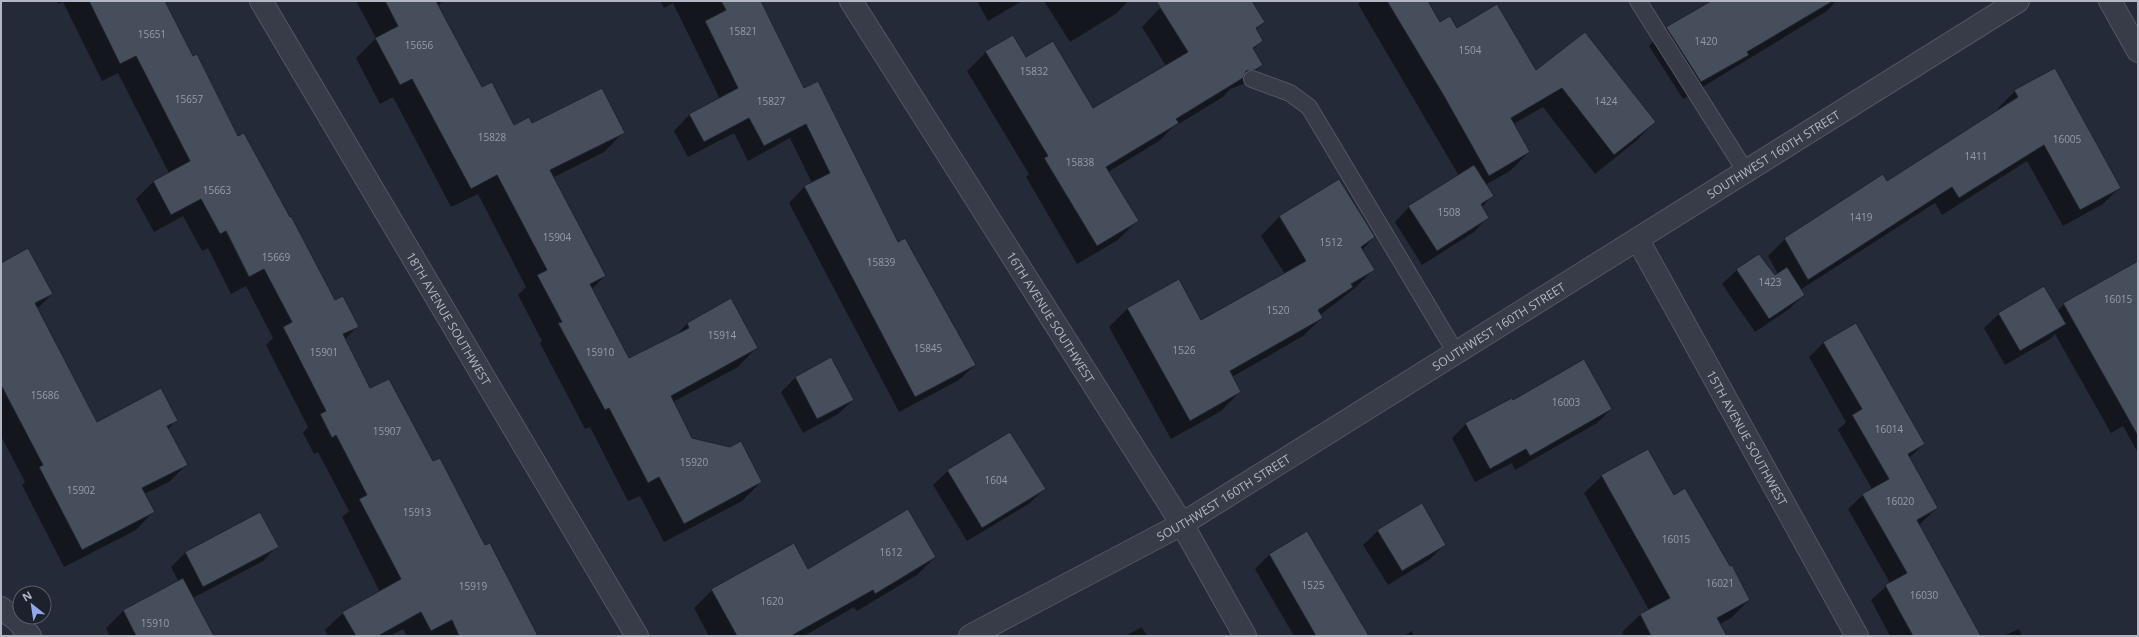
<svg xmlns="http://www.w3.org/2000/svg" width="2139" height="637" viewBox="0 0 2139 637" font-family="'Open Sans',sans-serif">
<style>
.shadow{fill:#0007}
.building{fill:#464d5b;stroke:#1f232f}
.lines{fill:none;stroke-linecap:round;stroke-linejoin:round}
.service-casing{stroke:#535763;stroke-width:18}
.minor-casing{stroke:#535763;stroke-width:24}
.tertiary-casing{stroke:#535763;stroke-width:24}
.service{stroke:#383c48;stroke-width:16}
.minor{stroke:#383c48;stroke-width:22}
.tertiary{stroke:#383c48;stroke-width:22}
.labels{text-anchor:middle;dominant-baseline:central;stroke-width:3;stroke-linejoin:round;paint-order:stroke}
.number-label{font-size:10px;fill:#989caa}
.street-label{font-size:12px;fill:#b3b7c4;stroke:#1d212c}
</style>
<rect width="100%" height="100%" fill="#242a37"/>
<path class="shadow" d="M 57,1 L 164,1 L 192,57 L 335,301 L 358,326 L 344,340 L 370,389 L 432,463 L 485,546 L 537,636 L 407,636 L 403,629 L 390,636 L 328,636 L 325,630 L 343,613 L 380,592 L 342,517 L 349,511 L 318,452 L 314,454 L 303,433 L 308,427 L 266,345 L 273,338 L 246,286 L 231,294 L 208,248 L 202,251 L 183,216 L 154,232 L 136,199 L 154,181 L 169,173 L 118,73 L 102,81 L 63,2 L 58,4 Z
M 356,1 L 442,1 L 438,7 L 482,88 L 514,126 L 532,124 L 624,132 L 604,152 L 552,178 L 605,276 L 592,289 L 629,359 L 675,336 L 687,324 L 731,300 L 757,347 L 738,367 L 673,402 L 692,438 L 761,482 L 742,501 L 664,542 L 640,496 L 628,501 L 590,427 L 585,429 L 540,343 L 542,341 L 518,295 L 526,287 L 478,194 L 451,207 L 393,97 L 380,104 L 356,58 L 376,38 Z
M 660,1 L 760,1 L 804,90 L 897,243 L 975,365 L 959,380 L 899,412 L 789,203 L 804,187 L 812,183 L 790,138 L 748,161 L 734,133 L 688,157 L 674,131 L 689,115 L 720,99 L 673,3 L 664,8 Z
M 977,1 L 1022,1 L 988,21 Z
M 1044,1 L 1128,1 L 1117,13 L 1070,42 Z
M 1172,1 L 1251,1 L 1264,21 L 1256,30 L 1262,40 L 1253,50 L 1262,65 L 1243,84 L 1230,89 L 1223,97 L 1172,128 L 1159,141 L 1108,172 L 1137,221 L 1118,240 L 1077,264 L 1026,177 L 1029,174 L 967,71 L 986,52 L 1025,58 L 1093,109 L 1166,66 L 1142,27 L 1160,8 Z
M 1361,1 L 1427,1 L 1440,23 L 1457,29 L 1536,72 L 1655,122 L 1636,141 L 1595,174 L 1543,107 L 1513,124 L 1529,152 L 1510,171 L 1485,185 L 1492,196 L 1482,207 L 1488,217 L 1474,232 L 1422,265 L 1395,222 L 1409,207 L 1459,176 L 1358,4 Z
M 1713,1 L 1836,1 L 1827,11 L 1683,99 L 1649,46 L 1666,28 Z
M 2015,91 L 2120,187 L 2103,204 L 2063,226 L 2027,161 L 1942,215 L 1935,203 L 1800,290 L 1804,295 L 1789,309 L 1755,332 L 1722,284 L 1737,270 L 1775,276 L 1778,274 L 1768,256 L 1785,239 L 1883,176 L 1887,182 L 1999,110 L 1998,108 Z
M 1339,180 L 1374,237 L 1362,250 L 1374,269 L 1355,288 L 1320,315 L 1322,318 L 1303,336 L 1232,377 L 1240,392 L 1221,411 L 1171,439 L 1109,327 L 1128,308 L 1201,322 L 1285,274 L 1261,236 L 1279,217 Z
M 2138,262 L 2138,453 L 2123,426 L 2111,433 L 2055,334 L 2050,339 L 2005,365 L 1984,328 L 1999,314 L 2057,311 L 2064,304 Z
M 1,264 L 52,294 L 37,309 L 96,423 L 176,421 L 168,429 L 187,464 L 169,482 L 144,494 L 153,512 L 136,530 L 64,567 L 22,485 L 25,482 L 1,436 Z
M 1823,343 L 1924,444 L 1909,458 L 1937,508 L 1919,525 L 1917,636 L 1890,636 L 1871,600 L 1890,583 L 1848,509 L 1863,495 L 1872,489 L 1838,430 L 1846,422 L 1809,357 Z
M 795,378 L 853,400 L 838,414 L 803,433 L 781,392 Z
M 1611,409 L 1597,423 L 1515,470 L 1512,463 L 1475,482 L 1452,438 L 1466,424 Z
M 948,471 L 1044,489 L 1030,503 L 967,541 L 933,485 Z
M 1602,476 L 1673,496 L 1749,600 L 1731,618 L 1720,624 L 1726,636 L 1624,636 L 1622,632 L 1640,615 L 1649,610 L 1584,493 Z
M 1378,531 L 1444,545 L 1430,559 L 1388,585 L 1363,545 Z
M 277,546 L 263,561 L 193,598 L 213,636 L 110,636 L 106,628 L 123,611 L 179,582 L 171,567 L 186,552 Z
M 1269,555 L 1334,636 L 1294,636 L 1255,569 Z
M 935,557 L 917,575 L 857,611 L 854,607 L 804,636 L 709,636 L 694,608 L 712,590 L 808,571 Z
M 1142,627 L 1147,636 L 1125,636 Z
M 2019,629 L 2022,636 L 2003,636 Z
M 1412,631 L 1414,636 L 1403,636 Z"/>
<path class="building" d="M 89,1 L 165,1 L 193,56 L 197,54 L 238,136 L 244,133 L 290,217 L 291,216 L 335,300 L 343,296 L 359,327 L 343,334 L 370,388 L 389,379 L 433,461 L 440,458 L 485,545 L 490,543 L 538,636 L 459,636 L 452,620 L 431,631 L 421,612 L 378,636 L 356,636 L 342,612 L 401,579 L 359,499 L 367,495 L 336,435 L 332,438 L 320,414 L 326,411 L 283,327 L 292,322 L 264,269 L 249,277 L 226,231 L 220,234 L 201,199 L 171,215 L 153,181 L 190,161 L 136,56 L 120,64 Z
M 385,1 L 436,1 L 482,87 L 492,82 L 514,125 L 529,117 L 532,123 L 602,88 L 625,133 L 550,170 L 606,276 L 590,284 L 629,358 L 689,328 L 687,323 L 731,298 L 758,348 L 671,396 L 692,438 L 730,447 L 741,441 L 762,482 L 684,524 L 659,477 L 648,483 L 609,408 L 605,410 L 558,323 L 562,322 L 537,275 L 547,270 L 497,175 L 471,189 L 412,79 L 400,85 L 375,38 L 398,26 Z
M 721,1 L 761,1 L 804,88 L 818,81 L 898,242 L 905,238 L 976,365 L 915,397 L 804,186 L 830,173 L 806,124 L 764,146 L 749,118 L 704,142 L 689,114 L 738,88 L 705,21 L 726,10 Z
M 1156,1 L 1252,1 L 1265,22 L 1256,28 L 1263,41 L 1253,48 L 1263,65 L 1255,70 L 1246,71 L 1243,78 L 1176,119 L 1179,123 L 1106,167 L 1139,221 L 1097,246 L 1044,158 L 1048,156 L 985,51 L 1013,35 L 1026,57 L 1053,41 L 1093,108 L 1188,52 Z
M 1387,1 L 1428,1 L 1440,22 L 1450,16 L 1457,28 L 1497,4 L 1536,70 L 1585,32 L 1656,122 L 1614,155 L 1562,88 L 1511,118 L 1530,152 L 1489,176 L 1444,96 Z
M 1711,1 L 1833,1 L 1747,52 L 1749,55 L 1701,82 L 1666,27 Z
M 2055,68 L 2121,188 L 2080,210 L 2044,145 L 1959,198 L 1952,187 L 1808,280 L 1784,238 L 1883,174 L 1887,181 L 2018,97 L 2014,90 Z
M 1474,165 L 1494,196 L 1481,204 L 1489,218 L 1437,251 L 1408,206 Z
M 1339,179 L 1375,237 L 1361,247 L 1375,270 L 1351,284 L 1353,287 L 1318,310 L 1323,318 L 1230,371 L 1241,392 L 1190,421 L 1127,308 L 1179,279 L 1201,320 L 1306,261 L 1279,216 Z
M 28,248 L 53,294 L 35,303 L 97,422 L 161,388 L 178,421 L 167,426 L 188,465 L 142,488 L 155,512 L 82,550 L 39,467 L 43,465 L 1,385 L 1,263 Z
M 1759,254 L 1775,275 L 1787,267 L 1805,295 L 1769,319 L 1736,269 Z
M 2138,261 L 2138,436 L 2063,303 Z
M 2044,286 L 2066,324 L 2020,351 L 1998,313 Z
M 1856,323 L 1925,444 L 1908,454 L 1938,508 L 1917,520 L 1981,636 L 1913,636 L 1885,585 L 1907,573 L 1862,494 L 1889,479 L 1852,415 L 1862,409 L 1823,342 Z
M 831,357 L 854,400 L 817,419 L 795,377 Z
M 1584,359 L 1612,409 L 1530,456 L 1526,449 L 1490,469 L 1465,423 L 1512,398 L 1513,400 Z
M 1010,432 L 1046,489 L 982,528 L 947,470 Z
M 1648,449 L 1674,495 L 1685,488 L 1730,566 L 1732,565 L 1750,600 L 1717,618 L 1727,636 L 1651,636 L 1640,614 L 1670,598 L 1601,475 Z
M 1422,503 L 1446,545 L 1402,571 L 1377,530 Z
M 908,509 L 936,557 L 875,594 L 873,590 L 791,636 L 737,636 L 711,589 L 794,543 L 808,569 Z
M 260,512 L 279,547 L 203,587 L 185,552 Z
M 1307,531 L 1369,636 L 1316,636 L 1269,554 Z
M 183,578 L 214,636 L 136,636 L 123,610 Z"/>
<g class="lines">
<defs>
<path id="service" d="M 1638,1 L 1746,172
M 1252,79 L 1290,93 L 1309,107 L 1456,353"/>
<g id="minor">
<path id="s1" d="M 261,1 L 637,636"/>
<path id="s2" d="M 851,1 L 1182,524 L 1245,636"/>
<path id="s3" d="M 1638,240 L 1857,636"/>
</g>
<g id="tertiary">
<path d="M 2110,1 L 2138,51"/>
<path d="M 1,608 L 18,621 L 30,636"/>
<path id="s4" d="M 970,636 L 1182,524 L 2018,1"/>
</g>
</defs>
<use href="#service" class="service-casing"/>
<use href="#minor" class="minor-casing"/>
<use href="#tertiary" class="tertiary-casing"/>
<use href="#service" class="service"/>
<use href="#minor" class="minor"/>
<use href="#tertiary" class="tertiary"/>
</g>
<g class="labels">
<g class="number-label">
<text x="743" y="31">15821</text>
<text x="152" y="34">15651</text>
<text x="1706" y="41">1420</text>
<text x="419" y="45">15656</text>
<text x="1470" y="50">1504</text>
<text x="1034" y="71">15832</text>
<text x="189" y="99">15657</text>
<text x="771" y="101">15827</text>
<text x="1606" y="101">1424</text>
<text x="492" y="137">15828</text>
<text x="2067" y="139">16005</text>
<text x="1976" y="156">1411</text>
<text x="1080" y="162">15838</text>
<text x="217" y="190">15663</text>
<text x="1449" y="212">1508</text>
<text x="1861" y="217">1419</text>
<text x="557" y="237">15904</text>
<text x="1331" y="242">1512</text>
<text x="276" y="257">15669</text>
<text x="881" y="262">15839</text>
<text x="1770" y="282">1423</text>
<text x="2118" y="299">16015</text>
<text x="1278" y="310">1520</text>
<text x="722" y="335">15914</text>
<text x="928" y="348">15845</text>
<text x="1184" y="350">1526</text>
<text x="324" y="352">15901</text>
<text x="600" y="352">15910</text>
<text x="45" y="395">15686</text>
<text x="1566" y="402">16003</text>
<text x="1889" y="429">16014</text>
<text x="387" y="431">15907</text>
<text x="694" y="462">15920</text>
<text x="996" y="480">1604</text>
<text x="81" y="490">15902</text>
<text x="1900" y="501">16020</text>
<text x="417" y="512">15913</text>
<text x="1676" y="539">16015</text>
<text x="891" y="552">1612</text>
<text x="1720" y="583">16021</text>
<text x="1313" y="585">1525</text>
<text x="473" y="586">15919</text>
<text x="1924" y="595">16030</text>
<text x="772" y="601">1620</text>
<text x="155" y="623">15910</text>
</g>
<g class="street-label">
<text stroke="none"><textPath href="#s4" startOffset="937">SOUTHWEST 160TH STREET</textPath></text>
<text stroke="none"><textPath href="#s2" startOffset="374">16TH AVENUE SOUTHWEST</textPath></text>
<text stroke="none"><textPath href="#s1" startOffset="369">18TH AVENUE SOUTHWEST</textPath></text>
<text stroke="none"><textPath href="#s4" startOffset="613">SOUTHWEST 160TH STREET</textPath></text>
<text stroke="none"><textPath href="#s3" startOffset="226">15TH AVENUE SOUTHWEST</textPath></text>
<text stroke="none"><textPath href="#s4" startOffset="289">SOUTHWEST 160TH STREET</textPath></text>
</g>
</g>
<rect width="2139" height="637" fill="none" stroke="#b3b7c4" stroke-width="4"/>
<g transform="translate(32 605) rotate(330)"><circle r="19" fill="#1d212c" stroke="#595d69"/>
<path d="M0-3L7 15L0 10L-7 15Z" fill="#91a9ea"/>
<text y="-6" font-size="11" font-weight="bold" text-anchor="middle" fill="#b3b7c4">N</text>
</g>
</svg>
